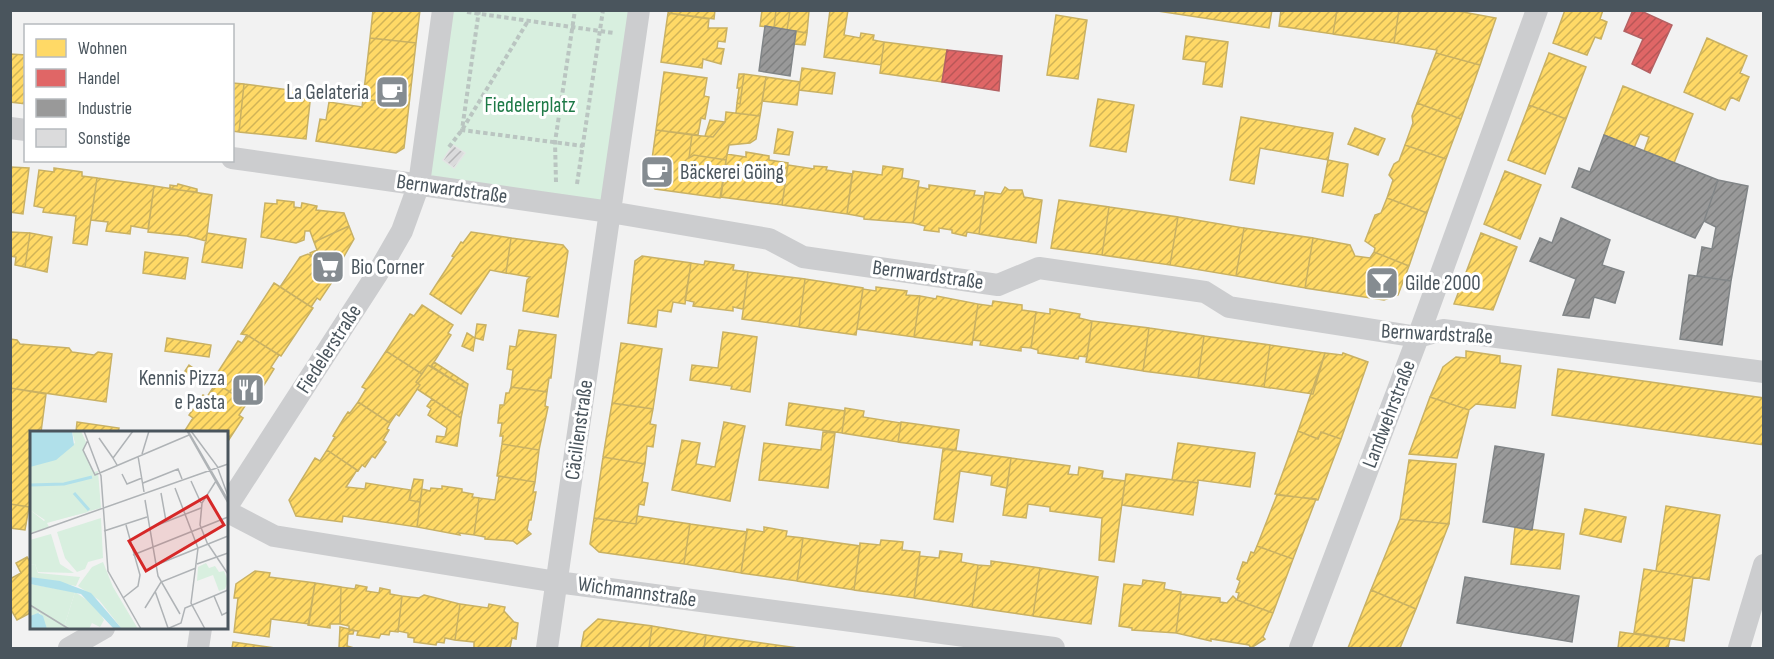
<svg xmlns="http://www.w3.org/2000/svg" width="1774" height="659" viewBox="0 0 1774 659" font-family="'Sofia Sans Condensed',sans-serif">
<style>
.park{fill:#d8efdf}
.homes{fill:url(#homes-hatch);stroke:#c9b163;stroke-width:1.5}
.shops{fill:url(#shops-hatch);stroke:#b36163;stroke-width:1.5}
.industry{fill:url(#industry-hatch);stroke:#818587;stroke-width:1.5}
.building{fill:url(#building-hatch);stroke:#e3e4e4;stroke-width:1.5}
.lines{fill:none;stroke-linecap:round;stroke-linejoin:round}
.path{stroke:#bac5c1;stroke-width:4;stroke-dasharray:4.5 3;stroke-linecap:butt}
.minor{stroke:#cccdcf;stroke-width:22}
.labels{text-anchor:middle;dominant-baseline:central;stroke-width:6;stroke-linejoin:round;paint-order:stroke}
.poi-label{font-size:21px;fill:#4a555d;stroke:#fff;text-anchor:start}
.park-label{font-size:21px;fill:#1e7a47;stroke:#fff}
.street-label{font-size:21px;fill:#4a555d;stroke:#fff}
.inset-river{fill:none;stroke:#b0e0ea;stroke-width:3}
.inset-road{fill:none;stroke:#afb3b6;stroke-width:1.5}
.view{fill:#d62828;fill-opacity:0.15;stroke:#d62828;stroke-width:3}
.inset-edge{fill:none;stroke:#4a555d;stroke-width:3}
</style>
<defs>
<pattern id="homes-hatch" width="6" height="6" patternUnits="userSpaceOnUse" patternTransform="scale(1.5)"><rect width="6" height="6" fill="#ffd966"/><path d="M-1 1l2-2M0 6l6-6M5 7l2-2" fill="none" stroke="#d0b357"/></pattern>
<pattern id="shops-hatch" width="6" height="6" patternUnits="userSpaceOnUse" patternTransform="scale(1.5)"><rect width="6" height="6" fill="#e06666"/><path d="M-1 1l2-2M0 6l6-6M5 7l2-2" fill="none" stroke="#b85757"/></pattern>
<pattern id="industry-hatch" width="6" height="6" patternUnits="userSpaceOnUse" patternTransform="scale(1.5)"><rect width="6" height="6" fill="#999"/><path d="M-1 1l2-2M0 6l6-6M5 7l2-2" fill="none" stroke="#7f8080"/></pattern>
<pattern id="building-hatch" width="6" height="6" patternUnits="userSpaceOnUse" patternTransform="scale(1.5)"><rect width="6" height="6" fill="#dbdbdc"/><path d="M-1 1l2-2M0 6l6-6M5 7l2-2" fill="none" stroke="#b4b4b6"/></pattern>
</defs>
<rect width="100%" height="100%" fill="#f2f2f2"/>
<path class="park" d="M 443,11 L 639,11 L 610,212 L 419,184 Z"/>
<path class="homes" d="M 373,10 L 420,10 L 416,43 L 370,38 Z
M 669,10 L 715,10 L 714,19 L 668,13 Z
M 762,10 L 776,10 L 774,28 L 760,26 Z
M 776,10 L 790,11 L 787,30 L 774,28 Z
M 783,10 L 809,11 L 807,33 L 787,30 L 790,11 Z
M 830,10 L 848,10 L 844,35 L 860,38 L 861,33 L 874,35 L 873,40 L 884,42 L 881,65 L 824,57 Z
M 1151,10 L 1272,10 L 1269,28 Z
M 1281,10 L 1337,10 L 1333,34 L 1279,26 Z
M 1337,10 L 1399,10 L 1394,43 L 1333,34 Z
M 1399,10 L 1452,10 L 1496,18 L 1480,65 L 1436,53 L 1437,50 L 1394,43 Z
M 1565,10 L 1603,10 L 1600,19 L 1607,22 L 1601,39 L 1595,37 L 1587,55 L 1553,43 Z
M 668,13 L 709,19 L 708,28 L 727,28 L 725,42 L 718,41 L 717,48 L 724,49 L 721,64 L 703,59 L 702,68 L 661,62 Z
M 1056,15 L 1087,20 L 1078,79 L 1047,75 Z
M 796,31 L 807,33 L 805,45 L 794,44 Z
M 1186,36 L 1228,42 L 1222,87 L 1203,84 L 1206,62 L 1183,59 Z
M 370,38 L 416,43 L 409,105 L 363,99 Z
M 1707,38 L 1747,56 L 1740,73 L 1749,77 L 1739,101 L 1731,97 L 1725,110 L 1684,92 Z
M 884,42 L 947,50 L 942,82 L 880,73 Z
M 1436,53 L 1480,65 L 1461,119 L 1417,103 Z
M 1549,53 L 1586,67 L 1566,119 L 1529,105 Z
M 10,54 L 26,55 L 26,104 L 10,102 Z
M 802,68 L 835,73 L 832,94 L 799,90 Z
M 664,72 L 707,78 L 704,96 L 709,97 L 705,119 L 701,118 L 698,135 L 656,130 Z
M 739,74 L 744,74 L 740,104 L 737,103 L 739,88 L 737,88 Z
M 744,74 L 766,77 L 760,116 L 736,113 L 737,103 L 740,104 Z
M 766,77 L 800,82 L 797,105 L 762,101 Z
M 232,83 L 244,84 L 239,132 L 232,131 Z
M 244,84 L 311,93 L 306,139 L 239,132 Z
M 1623,86 L 1693,114 L 1674,163 L 1644,151 L 1649,137 L 1640,134 L 1634,148 L 1604,135 Z
M 363,99 L 409,105 L 404,148 L 396,153 L 316,141 L 320,119 L 326,120 L 329,102 L 362,107 Z
M 1098,99 L 1134,105 L 1126,152 L 1090,146 Z
M 1417,103 L 1461,119 L 1446,159 L 1405,145 L 1413,123 L 1412,116 Z
M 1529,105 L 1566,119 L 1545,174 L 1508,160 Z
M 726,112 L 760,116 L 756,139 L 750,143 L 729,145 L 726,160 L 694,155 L 689,158 L 692,135 L 713,137 L 725,122 Z
M 1241,117 L 1333,133 L 1328,160 L 1260,148 L 1254,184 L 1230,180 Z
M 710,120 L 725,122 L 713,137 L 705,136 Z
M 1355,128 L 1385,139 L 1378,155 L 1348,144 Z
M 778,129 L 793,132 L 789,155 L 774,153 Z
M 656,130 L 692,135 L 689,158 L 694,155 L 726,160 L 720,198 L 655,189 L 649,181 Z
M 1405,145 L 1446,159 L 1427,213 L 1387,198 L 1393,180 L 1389,175 L 1394,164 L 1399,161 Z
M 746,152 L 769,156 L 769,160 L 788,163 L 782,205 L 721,197 L 727,154 L 746,157 Z
M 1328,160 L 1348,164 L 1343,196 L 1322,192 Z
M 788,165 L 814,169 L 814,166 L 827,167 L 826,170 L 852,174 L 847,214 L 782,205 Z
M 883,166 L 903,169 L 902,178 L 919,181 L 913,223 L 864,219 L 864,217 L 847,214 L 853,171 L 882,175 Z
M 10,167 L 29,168 L 23,214 L 10,212 Z
M 54,168 L 82,172 L 82,176 L 97,178 L 87,245 L 73,243 L 76,216 L 43,212 L 44,208 L 34,206 L 39,170 L 54,172 Z
M 1505,171 L 1541,185 L 1520,239 L 1484,224 Z
M 97,178 L 154,186 L 148,229 L 131,226 L 130,234 L 106,231 L 108,222 L 91,220 Z
M 178,184 L 197,189 L 197,192 L 170,189 L 170,185 L 177,186 Z
M 929,185 L 975,191 L 974,195 L 984,196 L 979,234 L 967,232 L 966,236 L 952,233 L 952,230 L 939,228 L 939,232 L 924,230 L 925,226 L 913,223 L 918,187 L 929,189 Z
M 154,186 L 212,195 L 206,241 L 187,236 L 148,232 Z
M 1005,187 L 1009,190 L 1022,190 L 1024,197 L 1042,200 L 1036,243 L 979,234 L 985,192 L 1001,194 Z
M 1387,198 L 1427,213 L 1409,266 L 1374,252 L 1375,248 L 1365,241 L 1375,215 L 1381,213 Z
M 277,200 L 294,202 L 294,207 L 301,208 L 302,203 L 317,206 L 316,210 L 344,213 L 349,226 L 314,242 L 310,231 L 305,231 L 304,240 L 296,243 L 261,237 L 265,203 L 277,204 Z
M 1059,200 L 1109,207 L 1102,255 L 1051,248 Z
M 1109,207 L 1178,217 L 1170,265 L 1102,255 Z
M 1178,217 L 1244,228 L 1236,276 L 1170,265 Z
M 349,226 L 354,239 L 339,265 L 342,267 L 320,300 L 317,298 L 311,307 L 280,287 L 300,257 L 308,254 L 311,256 L 310,253 L 317,250 L 314,242 Z
M 1244,228 L 1313,238 L 1305,288 L 1236,276 Z
M 10,232 L 30,233 L 25,267 L 15,265 L 16,257 L 10,256 Z
M 471,232 L 511,238 L 506,273 L 490,270 L 461,314 L 430,294 L 454,257 L 452,256 L 461,242 L 463,243 Z
M 30,233 L 52,237 L 47,272 L 25,267 Z
M 207,233 L 246,239 L 242,268 L 202,262 Z
M 1481,233 L 1517,247 L 1493,310 L 1454,304 Z
M 511,238 L 563,245 L 568,251 L 558,317 L 523,311 L 527,280 L 530,277 L 506,273 Z
M 1313,238 L 1350,245 L 1355,256 L 1370,258 L 1374,252 L 1409,266 L 1398,295 L 1384,300 L 1305,288 Z
M 145,252 L 188,258 L 185,279 L 143,273 Z
M 642,256 L 691,263 L 685,304 L 673,302 L 671,312 L 658,310 L 656,327 L 628,323 L 635,261 Z
M 705,261 L 734,265 L 733,270 L 748,272 L 743,309 L 733,307 L 733,311 L 693,306 L 694,302 L 685,300 L 691,263 L 704,265 Z
M 748,272 L 805,279 L 799,327 L 742,319 Z
M 805,279 L 863,288 L 856,335 L 799,327 Z
M 274,283 L 313,308 L 281,356 L 247,335 L 241,334 Z
M 876,287 L 907,291 L 906,295 L 920,296 L 914,337 L 857,329 L 863,289 L 876,291 Z
M 920,296 L 936,299 L 937,296 L 978,304 L 972,345 L 914,337 Z
M 993,301 L 1022,305 L 1022,310 L 1036,312 L 1031,348 L 1021,347 L 1021,351 L 980,345 L 981,341 L 973,340 L 978,304 L 992,306 Z
M 422,305 L 453,325 L 448,333 L 451,335 L 431,367 L 428,365 L 422,374 L 386,351 L 410,314 L 414,316 Z
M 1050,309 L 1080,314 L 1079,318 L 1092,321 L 1087,357 L 1079,356 L 1078,359 L 1038,353 L 1038,350 L 1031,348 L 1036,312 L 1050,314 Z
M 1092,321 L 1149,328 L 1143,371 L 1086,362 Z
M 477,324 L 486,325 L 483,340 L 475,338 Z
M 1149,328 L 1204,336 L 1198,378 L 1143,371 Z
M 519,330 L 556,335 L 551,378 L 549,378 L 547,392 L 511,387 L 513,370 L 507,369 L 510,346 L 516,347 Z
M 723,332 L 757,337 L 750,392 L 731,389 L 732,386 L 690,380 L 692,365 L 718,368 Z
M 467,333 L 475,338 L 473,351 L 462,346 Z
M 247,335 L 279,355 L 271,367 L 274,369 L 259,393 L 255,391 L 247,403 L 216,383 L 222,374 L 218,372 L 238,341 L 242,343 Z
M 1204,336 L 1270,345 L 1264,387 L 1198,378 Z
M 167,338 L 211,345 L 209,357 L 165,351 Z
M 10,339 L 17,340 L 20,344 L 69,348 L 72,352 L 94,355 L 98,352 L 112,354 L 106,402 L 10,388 Z
M 621,343 L 662,349 L 653,409 L 612,403 Z
M 1270,345 L 1325,353 L 1313,394 L 1264,387 Z
M 386,351 L 422,374 L 416,382 L 420,385 L 399,416 L 396,414 L 390,423 L 358,402 L 366,389 L 362,387 Z
M 1466,351 L 1500,356 L 1500,363 L 1521,366 L 1515,408 L 1476,404 L 1469,410 L 1430,397 L 1443,367 L 1456,357 L 1466,358 Z
M 1325,353 L 1342,355 L 1343,353 L 1368,362 L 1341,439 L 1321,432 L 1318,439 L 1298,431 Z
M 434,362 L 468,384 L 467,389 L 431,366 Z
M 189,365 L 199,372 L 194,381 L 183,374 Z
M 428,365 L 467,389 L 461,418 L 417,389 L 420,385 L 416,382 Z
M 1558,369 L 1764,398 L 1764,445 L 1552,415 Z
M 216,383 L 247,403 L 239,415 L 243,418 L 228,441 L 226,432 L 184,432 L 193,418 L 189,415 L 203,395 L 207,397 Z
M 511,387 L 547,392 L 545,406 L 548,407 L 539,450 L 502,444 L 503,436 L 500,436 L 502,423 L 498,423 L 500,405 L 504,405 L 506,393 L 509,393 Z
M 10,388 L 46,394 L 41,432 L 32,432 L 30,507 L 10,504 Z
M 1430,397 L 1469,410 L 1457,458 L 1409,454 Z
M 432,399 L 461,418 L 457,446 L 436,442 L 437,436 L 445,437 L 447,428 L 428,415 L 431,409 L 427,406 Z
M 358,402 L 390,423 L 387,429 L 389,430 L 383,440 L 386,442 L 375,458 L 372,456 L 365,467 L 362,465 L 358,471 L 327,450 L 335,437 L 333,436 L 344,418 L 348,412 L 350,413 Z
M 612,403 L 653,409 L 650,424 L 656,425 L 653,447 L 647,446 L 645,464 L 603,457 Z
M 789,403 L 845,411 L 842,433 L 786,425 Z
M 845,408 L 864,411 L 863,417 L 901,423 L 898,442 L 842,433 Z
M 77,422 L 119,428 L 118,432 L 76,432 Z
M 724,422 L 745,426 L 730,501 L 672,490 L 682,440 L 700,443 L 696,464 L 715,467 Z
M 901,422 L 959,430 L 956,450 L 898,442 Z
M 1298,431 L 1318,439 L 1321,432 L 1341,439 L 1318,500 L 1275,494 Z
M 823,432 L 835,433 L 828,488 L 759,480 L 764,443 L 821,450 Z
M 1178,443 L 1255,453 L 1250,487 L 1198,480 L 1198,483 L 1172,480 Z
M 502,444 L 539,450 L 535,482 L 497,476 Z
M 943,449 L 1011,458 L 1007,488 L 991,485 L 992,476 L 960,471 L 953,522 L 934,519 Z
M 327,450 L 357,470 L 346,487 L 365,489 L 366,483 L 411,490 L 409,500 L 420,502 L 417,527 L 343,516 L 342,522 L 296,516 L 289,500 L 315,458 L 320,461 Z
M 603,457 L 645,464 L 642,482 L 648,483 L 644,505 L 639,504 L 636,524 L 594,518 Z
M 1011,458 L 1070,466 L 1068,474 L 1078,475 L 1079,467 L 1103,471 L 1102,478 L 1125,481 L 1114,562 L 1099,560 L 1102,518 L 1050,511 L 1050,507 L 1028,504 L 1026,518 L 1003,515 Z
M 1409,460 L 1456,464 L 1449,524 L 1400,519 Z
M 1126,474 L 1198,483 L 1193,515 L 1122,505 Z
M 499,476 L 535,482 L 533,492 L 536,492 L 531,520 L 529,520 L 527,530 L 531,534 L 517,544 L 513,541 L 485,539 L 485,537 L 474,535 L 479,498 L 495,500 Z
M 414,479 L 423,480 L 420,502 L 409,500 Z
M 442,486 L 462,489 L 462,492 L 473,494 L 472,497 L 479,498 L 474,535 L 459,533 L 460,535 L 417,527 L 422,489 L 430,491 L 431,488 L 442,489 Z
M 1277,495 L 1316,499 L 1293,559 L 1257,546 Z
M 10,504 L 29,507 L 25,530 L 10,528 Z
M 1666,506 L 1720,515 L 1709,580 L 1656,571 Z
M 1585,509 L 1626,517 L 1621,542 L 1580,534 Z
M 637,516 L 690,524 L 684,564 L 599,552 L 590,544 L 594,518 L 636,524 Z
M 1400,519 L 1449,524 L 1416,609 L 1371,590 Z
M 690,524 L 747,532 L 741,573 L 684,564 Z
M 764,527 L 787,531 L 786,536 L 803,538 L 797,581 L 741,573 L 747,529 L 764,532 Z
M 1515,527 L 1564,534 L 1560,569 L 1511,564 Z
M 803,538 L 860,546 L 854,590 L 797,581 Z
M 881,540 L 903,542 L 902,550 L 920,552 L 914,598 L 854,590 L 860,543 L 880,545 Z
M 1257,546 L 1293,559 L 1273,613 L 1237,600 L 1239,593 L 1236,592 L 1240,581 L 1237,579 L 1243,562 L 1247,563 L 1251,552 L 1254,553 Z
M 940,551 L 962,554 L 961,562 L 978,565 L 972,607 L 914,598 L 920,556 L 939,558 Z
M 27,557 L 32,565 L 32,612 L 17,620 L 10,608 L 10,579 L 21,573 L 16,563 Z
M 991,561 L 1040,568 L 1033,616 L 972,607 L 978,565 L 991,566 Z
M 1040,568 L 1098,577 L 1091,624 L 1033,616 Z
M 1644,569 L 1693,577 L 1684,641 L 1634,633 Z
M 255,571 L 270,573 L 269,577 L 315,583 L 309,624 L 271,619 L 269,637 L 234,632 L 238,598 L 234,598 L 236,584 Z
M 1143,580 L 1165,583 L 1164,589 L 1181,592 L 1176,633 L 1132,630 L 1132,628 L 1119,626 L 1124,584 L 1142,586 Z
M 315,583 L 341,587 L 340,624 L 330,624 L 330,628 L 308,625 Z
M 356,585 L 367,587 L 366,591 L 379,593 L 380,588 L 390,590 L 390,594 L 402,596 L 398,632 L 390,631 L 389,635 L 381,634 L 379,638 L 357,635 L 358,631 L 349,630 L 349,626 L 340,624 L 341,587 L 355,589 Z
M 1371,590 L 1416,609 L 1400,648 L 1348,648 Z
M 1181,594 L 1220,598 L 1220,602 L 1227,603 L 1233,596 L 1237,600 L 1273,613 L 1263,637 L 1265,639 L 1251,648 L 1249,645 L 1211,639 L 1211,641 L 1176,633 Z
M 424,595 L 460,604 L 455,640 L 445,638 L 444,643 L 437,642 L 436,645 L 414,642 L 414,638 L 408,637 L 408,633 L 398,631 L 402,596 L 419,598 Z
M 460,604 L 488,608 L 489,604 L 505,607 L 504,611 L 514,622 L 518,623 L 516,639 L 512,638 L 510,648 L 474,648 L 474,642 L 455,640 Z
M 598,619 L 652,626 L 649,648 L 581,648 L 584,632 Z
M 652,626 L 706,635 L 704,648 L 649,648 Z
M 340,627 L 354,630 L 353,634 L 348,634 L 347,646 L 354,648 L 339,648 Z
M 1620,632 L 1670,639 L 1668,648 L 1618,648 Z
M 706,635 L 798,648 L 704,648 Z
M 233,642 L 275,648 L 232,648 Z"/>
<path class="shops" d="M 1633,10 L 1639,10 L 1672,25 L 1650,73 L 1632,64 L 1643,39 L 1624,31 Z
M 947,50 L 1002,56 L 999,91 L 942,82 Z"/>
<path class="industry" d="M 765,26 L 796,31 L 790,76 L 759,71 Z
M 1604,135 L 1718,180 L 1704,221 L 1695,238 L 1572,187 L 1579,168 L 1590,172 Z
M 1718,180 L 1748,186 L 1731,281 L 1697,276 L 1702,247 L 1712,249 L 1716,227 L 1704,221 Z
M 1561,218 L 1610,240 L 1602,265 L 1624,272 L 1615,303 L 1594,297 L 1589,318 L 1563,315 L 1576,279 L 1530,261 L 1540,238 L 1552,243 Z
M 1689,275 L 1731,281 L 1722,345 L 1680,339 Z
M 1495,446 L 1544,454 L 1532,530 L 1483,522 Z
M 1465,577 L 1579,596 L 1572,642 L 1457,623 Z"/>
<path class="building" d="M 453,145 L 465,153 L 454,168 L 443,160 Z"/>
<g class="lines">
<path class="path" d="M 479,10 L 462,130 L 583,146
M 467,12 L 614,33
M 449,147 L 462,130 L 528,21
M 556,182 L 555,142 L 575,10
M 577,184 L 603,10"/>
<path class="minor" d="M 10,128 L 26,130
M 232,158 L 610,212 L 769,239 L 803,257 L 998,285 L 1039,268 L 1205,292 L 1229,307 L 1418,337 L 1443,330 L 1764,372
M 226,508 L 379,271 L 402,231 L 419,184 L 443,10
M 226,511 L 274,536 L 557,582 L 1054,648
M 69,648 L 104,628
M 198,648 L 201,628
M 547,648 L 639,10
M 1300,648 L 1418,337 L 1537,10
M 1739,648 L 1764,565"/>
</g>
<defs>
<symbol id="cafe-square" viewBox="-11 -11 22 22"><rect x="-9" y="-9" width="18" height="18" rx="4" fill="#858c91" stroke="#fff"/><path d="M-5.5-4.5H6V0H3Q3 3.5 0 3.5H-2.5Q-5.5 3.5-5.5 0ZM3-3.2v2h1.7v-2ZM-6 4.5H4V6H-6Z" fill="#fff"/></symbol>
<symbol id="supermarket-square" viewBox="-11 -11 22 22"><rect x="-9" y="-9" width="18" height="18" rx="4" fill="#858c91" stroke="#fff"/><path d="M-6-5.5h2.5l.6 2H6L4.5 2H-2.5L-4.4-4H-6ZM-1.5 3.2a1.3 1.3 0 1 0 .1 0ZM3 3.2a1.3 1.3 0 1 0 .1 0Z" fill="#fff"/></symbol>
<symbol id="bar-square" viewBox="-11 -11 22 22"><rect x="-9" y="-9" width="18" height="18" rx="4" fill="#858c91" stroke="#fff"/><path d="M-6-5H6L.8 .8V4.5H3.5V6h-7V4.5H-.8V.8Z" fill="#fff"/></symbol>
<symbol id="restaurant-square" viewBox="-11 -11 22 22"><rect x="-9" y="-9" width="18" height="18" rx="4" fill="#858c91" stroke="#fff"/><path d="M-5-6h1v4h1v-4h1v4h1v-4h1v5L-1.5 .5V6h-2V.5L-5-1ZM5-6V6H3V1.5H1.5Q1.5-4 5-6Z" fill="#fff"/></symbol>
</defs>
<g fill-rule="evenodd">
<use href="#cafe-square" x="373" y="73" width="38" height="38"/>
<use href="#cafe-square" x="638" y="153" width="38" height="38"/>
<use href="#supermarket-square" x="309" y="248" width="38" height="38"/>
<use href="#bar-square" x="1363" y="264" width="38" height="38"/>
<use href="#restaurant-square" x="229" y="371" width="38" height="38"/>
</g>
<g class="labels">
<g class="poi-label">
<text x="369" y="92" text-anchor="end">La Gelateria</text>
<text x="680" y="172">Bäckerei Göing</text>
<text x="351" y="267">Bio Corner</text>
<text x="1405" y="283">Gilde 2000</text>
<text x="225" y="378" text-anchor="end">Kennis Pizza<tspan x="225" dy="24">e Pasta</tspan></text>
</g>
<g class="park-label">
<text x="530" y="105">Fiedelerplatz</text>
</g>
<g class="street-label">
<text transform="translate(452 189) rotate(8)">Bernwardstraße</text>
<text transform="translate(928 275) rotate(8)">Bernwardstraße</text>
<text transform="translate(1437 334) rotate(3)">Bernwardstraße</text>
<text transform="translate(329 349) rotate(-57)">Fiedelerstraße</text>
<text transform="translate(1389 414) rotate(-69)">Landwehrstraße</text>
<text transform="translate(579 430) rotate(-82)">Cäcilienstraße</text>
<text transform="translate(637 592) rotate(8)">Wichmannstraße</text>
</g>
</g>
<g transform="translate(30 431)">
<rect width="198" height="198" fill="#f2f2f2"/>
<path d="M 45,161 L 66,175 L 74,189 L 70,196 L 62,192 L 59,198 L 41,198 L 35,193 Z" fill="#d8efdf"/>
<path d="M 5,133 L 8,142 L 50,146 L 46,155 L 0,146 L 0,134 Z" fill="#d8efdf"/>
<path d="M 42,0 L 51,0 L 56,11 L 54,20 L 64,41 L 68,40 L 71,77 L 17,92 L 19,96 L 0,102 L 0,79 L 14,90 L 42,62 L 0,62 L 0,36 L 45,12 ZM 71,87 L 73,127 L 58,131 L 55,138 L 47,141 L 35,127 L 27,101 ZM 21,103 L 30,133 L 44,142 L 8,141 L 5,133 L 0,134 L 0,109 ZM 73,131 L 83,156 L 108,198 L 92,198 L 69,169 L 48,155 L 62,136 ZM 176,132 L 179,137 L 185,135 L 189,141 L 194,140 L 198,150 L 195,158 L 189,160 L 183,144 L 167,150 L 168,136 Z" fill="#d8efdf"/>
<path d="M 42,60 L 58,81 L 18,91 L 0,79 L 0,62 ZM 0,153 L 45,161 L 35,193 L 41,198 L 17,198 L 10,182 L 0,185 Z" fill="#d8efdf"/>
<path d="M 0,0 L 42,0 L 44,14 L 26,29 L 0,36 ZM 0,146 L 30,150 L 61,162 L 92,198 L 84,198 L 51,163 L 0,153 ZM 8,182 L 13,185 L 17,198 L 0,198 L 0,185 Z" fill="#b0e0ea"/>
<path class="inset-river" d="M 0,54 L 34,53 L 62,46M 44,62 L 59,79"/>
<path class="inset-road" d="M 54,0 L 71,45 L 78,140 L 111,198M 157,0 L 198,72M 158,0 L 198,69M 161,0 L 187,35 L 198,65M 69,7 L 83,27M 58,9 L 53,19 L 65,44 L 159,4M 112,23 L 119,0M 108,25 L 114,61M 87,34 L 83,27 L 103,0M 92,43 L 97,53 L 112,47M 161,50 L 171,72M 113,52 L 148,38 L 152,48M 145,57 L 168,117 L 161,172 L 175,198M 131,62 L 136,90M 115,69 L 128,145 L 150,183M 120,97 L 171,77M 74,100 L 117,86M 0,103 L 198,33M 178,113 L 198,143M 178,114 L 170,94 L 172,72 L 186,50M 103,124 L 198,86M 167,133 L 198,122M 126,134 L 198,105M 125,160 L 138,197M 184,165 L 192,184 L 198,181M 93,167 L 108,155 L 110,144 L 96,94M 0,174 L 39,198M 115,177 L 131,151 L 166,137M 137,198 L 151,192 L 155,177 L 198,159"/>
<path class="view" d="M 177,65 L 194,94 L 116,140 L 99,110 Z"/>
<rect width="198" height="198" class="inset-edge"/>
</g>
<rect width="1774" height="659" fill="none" stroke="#4a555d" stroke-width="24"/>
<rect x="24" y="24" width="210" height="138" fill="#ffffff" stroke="#b7bbbe" stroke-width="1.5"/>
<rect x="36" y="39" width="30" height="18" fill="#ffd966" stroke="#b7bbbe" stroke-width="1.5"/>
<text x="78" y="54" font-size="18" fill="#4a555d">Wohnen</text>
<rect x="36" y="69" width="30" height="18" fill="#e06666" stroke="#b7bbbe" stroke-width="1.5"/>
<text x="78" y="84" font-size="18" fill="#4a555d">Handel</text>
<rect x="36" y="99" width="30" height="18" fill="#999999" stroke="#b7bbbe" stroke-width="1.5"/>
<text x="78" y="114" font-size="18" fill="#4a555d">Industrie</text>
<rect x="36" y="129" width="30" height="18" fill="#dbdbdc" stroke="#b7bbbe" stroke-width="1.5"/>
<text x="78" y="144" font-size="18" fill="#4a555d">Sonstige</text>
</svg>
